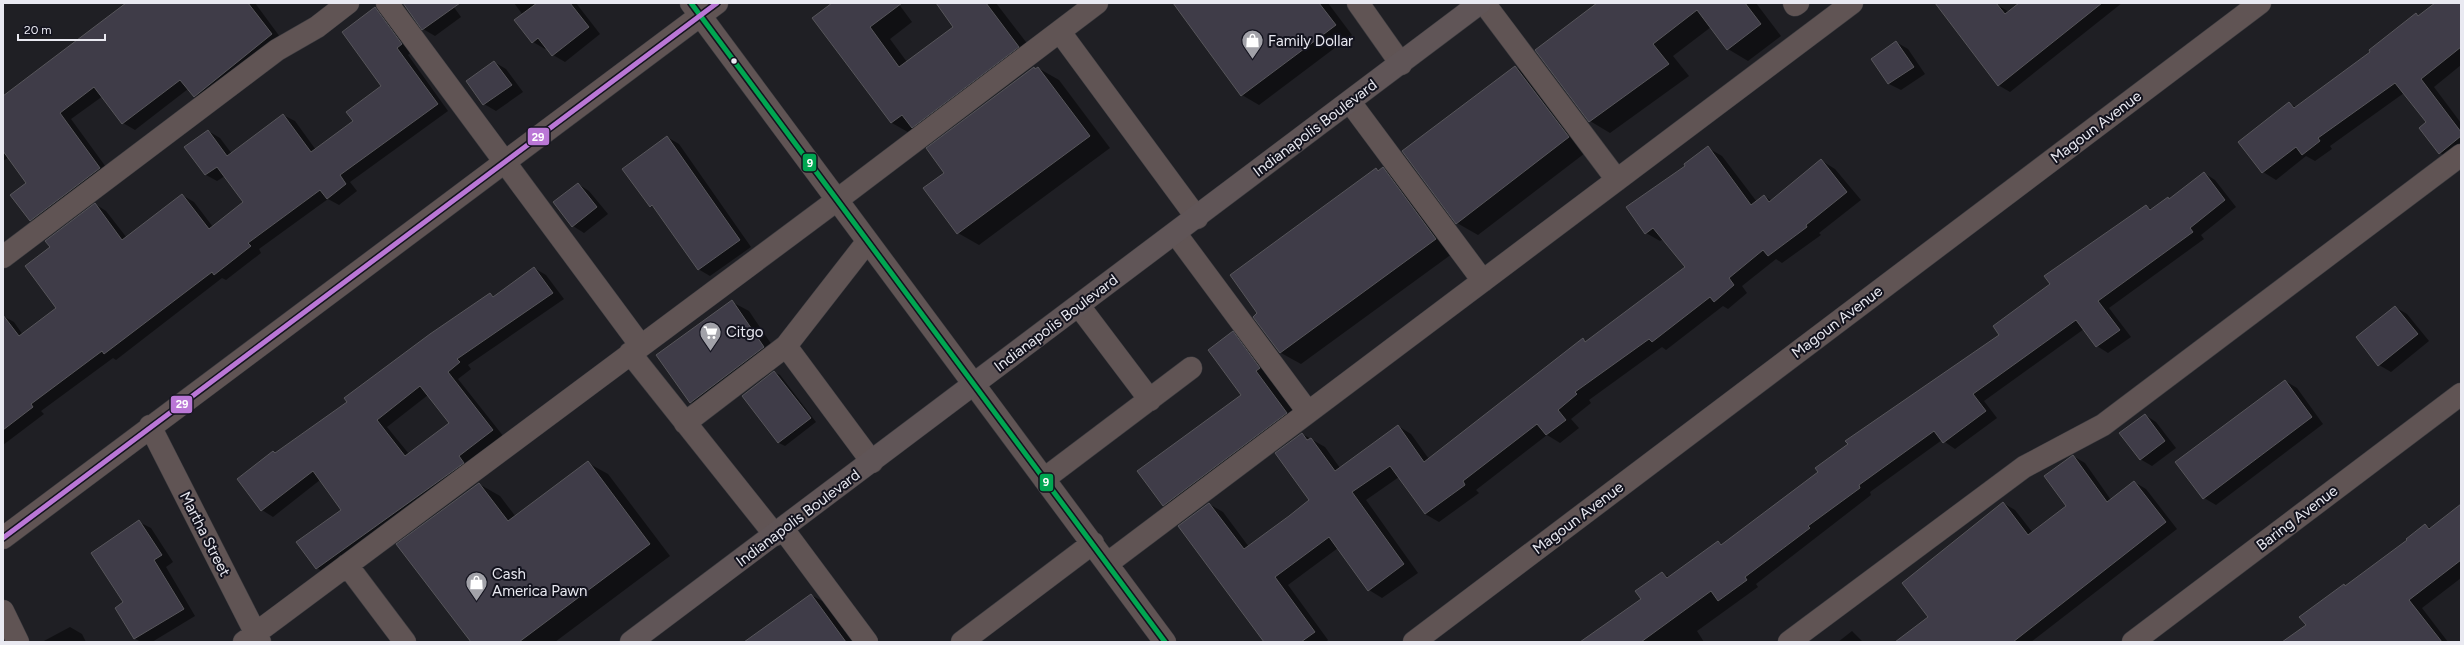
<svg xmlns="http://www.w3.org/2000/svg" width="2464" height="645" viewBox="0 0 2464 645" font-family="Figtree,sans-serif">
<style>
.shadow{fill:#0007;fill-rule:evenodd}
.building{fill:#3f3c48;stroke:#57565b;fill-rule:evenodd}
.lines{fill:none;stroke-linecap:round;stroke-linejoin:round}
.minor-casing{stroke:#3c3c40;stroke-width:23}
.major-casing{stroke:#3c3c40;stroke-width:23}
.minor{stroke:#605454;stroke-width:22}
.major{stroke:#605557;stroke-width:22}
.bus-1-casing{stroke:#13131e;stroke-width:8}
.bus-2-casing{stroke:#13131e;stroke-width:8}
.bus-1{stroke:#00a651;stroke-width:5}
.bus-2{stroke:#ba77d6;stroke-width:5}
.bus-dot{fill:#e9e9f1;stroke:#13131e;stroke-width:1.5}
.labels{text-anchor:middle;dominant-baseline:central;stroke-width:4;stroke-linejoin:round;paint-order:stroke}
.poi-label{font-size:15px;fill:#e9e9f1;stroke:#13131e;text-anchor:start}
.street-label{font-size:15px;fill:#e9e9f1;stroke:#13131e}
.line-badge{stroke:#13131e;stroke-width:1.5}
.badge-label{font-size:11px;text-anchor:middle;font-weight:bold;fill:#fff}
</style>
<rect width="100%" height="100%" fill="#1f1f24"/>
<path class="shadow" d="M 123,3 L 255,3 L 283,41 L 206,103 L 194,97 L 188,89 L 135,130 L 123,123 L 103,96 L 71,119 L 111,174 L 42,227 L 31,220 L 28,183 L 9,157 L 3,161 L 3,96 L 124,5 Z
M 403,3 L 451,3 L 461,17 L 435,36 L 423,29 Z
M 514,3 L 576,3 L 600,34 L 565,62 L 553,55 L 547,47 L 545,49 L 533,42 L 523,15 Z
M 833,3 L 898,3 L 912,22 L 890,39 L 907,62 L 954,27 L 937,3 L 996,3 L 1039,59 L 913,135 L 892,123 L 813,18 Z
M 1174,3 L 1328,3 L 1352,35 L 1259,105 L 1242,95 Z
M 1599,3 L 1756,3 L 1781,36 L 1748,61 L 1728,49 L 1711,27 L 1673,56 L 1689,76 L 1610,133 L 1590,121 Z
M 1935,3 L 1996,4 L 2009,12 L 2021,3 L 2122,3 L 2010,92 L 1998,85 Z
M 2437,3 L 2461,3 L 2461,65 L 2434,87 L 2461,123 L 2461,154 L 2453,160 L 2440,153 L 2428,123 L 2404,93 L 2330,146 L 2332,149 L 2315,161 L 2306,156 L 2276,180 L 2263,172 L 2239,142 L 2289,103 L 2296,107 L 2372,52 L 2416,14 L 2420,16 Z
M 376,8 L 387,14 L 413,51 L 408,55 L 448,111 L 350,182 L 357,191 L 339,205 L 328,199 L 259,249 L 261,253 L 226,280 L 222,278 L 116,360 L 113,358 L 41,411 L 44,414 L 3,445 L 3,316 L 14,322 L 23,335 L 58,308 L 52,248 L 95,204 L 106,211 L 127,238 L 182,195 L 194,202 L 213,227 L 245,203 L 225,176 L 217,181 L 206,175 L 186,147 L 208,131 L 220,138 L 232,154 L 283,115 L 295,121 L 316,150 L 354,121 L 383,86 Z
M 1896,42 L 1908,49 L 1925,74 L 1901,90 L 1889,84 L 1872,59 Z
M 494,62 L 506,69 L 523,92 L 496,111 L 484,104 Z
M 1515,67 L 1536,79 L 1589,150 L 1478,235 L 1457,223 L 1404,152 Z
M 1034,68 L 1038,68 L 1059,80 L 1110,148 L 979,245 L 958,233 L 925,189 L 946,173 Z
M 667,137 L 679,144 L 751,247 L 710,276 L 698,269 L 656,209 L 651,206 Z
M 1708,148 L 1722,156 L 1757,202 L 1764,196 L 1772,201 L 1822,161 L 1835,169 L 1861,200 L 1819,233 L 1821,235 L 1782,263 L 1776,259 L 1742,286 L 1747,293 L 1728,309 L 1723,306 L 1666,350 L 1662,347 L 1589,400 L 1591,403 L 1571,419 L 1579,428 L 1560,443 L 1547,435 L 1476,490 L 1479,493 L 1439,522 L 1425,514 L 1399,477 L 1366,500 L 1418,573 L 1382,598 L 1369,590 L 1338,548 L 1288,585 L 1328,640 L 1326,642 L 1266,642 L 1209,504 L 1223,512 L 1249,547 L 1311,500 L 1302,434 L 1325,447 L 1340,468 L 1398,426 L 1411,434 L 1429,459 L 1583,340 L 1587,342 L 1687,267 L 1663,239 L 1660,241 L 1646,233 L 1686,166 Z
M 1383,168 L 1403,180 L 1456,251 L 1301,364 L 1281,353 L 1254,317 L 1376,169 L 1379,171 Z
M 2204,173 L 2215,180 L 2236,207 L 2201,235 L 2204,239 L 2109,308 L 2131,337 L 2108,353 L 2097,346 L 2084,329 L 1984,401 L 1997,418 L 1955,449 L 1942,440 L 1870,492 L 1871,495 L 1756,584 L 1758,587 L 1697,631 L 1704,642 L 1586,642 L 1642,599 L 1662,573 L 1669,577 L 1718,542 L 1723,545 L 2000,335 L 2051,284 L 2146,206 L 2152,209 L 2168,198 L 2170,199 Z
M 578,184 L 589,191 L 608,214 L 584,233 L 573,226 Z
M 534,268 L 546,275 L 564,299 L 468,365 L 471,369 L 458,379 L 504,437 L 328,575 L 317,568 L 342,511 L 320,480 L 273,517 L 262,510 L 275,453 L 348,402 L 490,294 L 495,297 ZM 428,395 L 450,424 L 409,454 L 387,427 Z
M 732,302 L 749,311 L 780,357 L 708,412 L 691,402 L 657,355 Z
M 2395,307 L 2407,314 L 2429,341 L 2391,372 L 2379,365 Z
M 1233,332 L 1249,342 L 1303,422 L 1180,515 L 1164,505 L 1242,395 Z
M 774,372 L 780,375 L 816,422 L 785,446 L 779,443 L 743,396 Z
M 2285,381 L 2297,388 L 2323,424 L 2216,505 L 2204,498 Z
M 2145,415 L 2156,422 L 2176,448 L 2152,466 L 2140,459 Z
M 2073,456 L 2085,463 L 2111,500 L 2134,482 L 2146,489 L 2177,529 L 2031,642 L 1921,642 L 1930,617 L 2003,503 L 2015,510 L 2033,533 L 2067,507 Z
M 588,463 L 608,474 L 670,556 L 555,642 L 472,642 L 479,484 L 500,496 L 516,517 Z
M 2461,505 L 2461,578 L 2422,608 L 2448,642 L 2283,642 L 2307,625 L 2344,585 L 2346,587 L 2409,540 L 2425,525 L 2431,528 Z
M 139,522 L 151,528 L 173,562 L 166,567 L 195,616 L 152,642 L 141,642 L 134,638 L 125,603 Z
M 811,595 L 826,603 L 854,642 L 752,642 Z
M 70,627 L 82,634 L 86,642 L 42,642 Z
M 1852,631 L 1863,642 L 1838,642 Z"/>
<path class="building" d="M 126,3 L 248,3 L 272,34 L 194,97 L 180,80 L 122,124 L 94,87 L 60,113 L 100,168 L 30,221 L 10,195 L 26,183 L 3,151 L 3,96 Z
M 403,3 L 460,3 L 422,30 Z
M 537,3 L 570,3 L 589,27 L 552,56 L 538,38 L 532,43 L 514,20 Z
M 832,3 L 902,3 L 870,27 L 899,67 L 953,27 L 936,3 L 986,3 L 1019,47 L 912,128 L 902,115 L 891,123 L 812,18 Z
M 1173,3 L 1319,3 L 1336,25 L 1241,96 Z
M 1597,3 L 1745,3 L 1761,24 L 1727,50 L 1697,10 L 1653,44 L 1669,64 L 1589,122 L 1535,50 Z
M 1935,3 L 1996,3 L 2005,14 L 2019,3 L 2102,3 L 1998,86 Z
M 2435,3 L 2461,3 L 2461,47 L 2421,79 L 2461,132 L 2461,136 L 2439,154 L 2419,128 L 2426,122 L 2395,83 L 2318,138 L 2320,141 L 2302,155 L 2296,147 L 2262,173 L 2238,142 L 2289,102 L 2294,108 L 2370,52 L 2369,50 L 2416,13 L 2418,16 Z
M 375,7 L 402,44 L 397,48 L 438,104 L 340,175 L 346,184 L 327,199 L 320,190 L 248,243 L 251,246 L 214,275 L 212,272 L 104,354 L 102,351 L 31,404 L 33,407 L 3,430 L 3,315 L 19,336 L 56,308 L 25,266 L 50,247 L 45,241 L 95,203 L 122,240 L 182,194 L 209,229 L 243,202 L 217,167 L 205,175 L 184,147 L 208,130 L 227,156 L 283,114 L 311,152 L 353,121 L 346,112 L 381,86 L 342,32 Z
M 1896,41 L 1914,67 L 1888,84 L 1871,59 Z
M 494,61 L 512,85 L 483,105 L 466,81 Z
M 1515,66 L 1569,137 L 1456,224 L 1402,151 Z
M 1034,67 L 1035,69 L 1038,67 L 1090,136 L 957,234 L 923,188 L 944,173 L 926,148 Z
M 667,136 L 740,240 L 698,270 L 652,205 L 650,207 L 622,169 Z
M 1708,146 L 1751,205 L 1764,195 L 1769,202 L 1821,159 L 1847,192 L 1806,225 L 1807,227 L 1768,256 L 1763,250 L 1729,278 L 1734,285 L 1714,302 L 1710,297 L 1652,342 L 1649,339 L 1575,392 L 1577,394 L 1558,410 L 1566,420 L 1546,435 L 1537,424 L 1463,481 L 1465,485 L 1425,514 L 1390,466 L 1352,492 L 1404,564 L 1368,591 L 1329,537 L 1275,577 L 1315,632 L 1301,642 L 1264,642 L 1178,526 L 1209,503 L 1244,549 L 1289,516 L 1309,500 L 1275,453 L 1302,433 L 1307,440 L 1311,438 L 1335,471 L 1398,425 L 1424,462 L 1583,338 L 1585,342 L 1685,267 L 1653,228 L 1645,234 L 1626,207 L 1685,166 L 1684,164 Z
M 1383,167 L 1436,239 L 1280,353 L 1253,317 L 1257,313 L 1230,275 L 1376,168 L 1378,171 Z
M 2204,172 L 2225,200 L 2190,228 L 2193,232 L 2098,301 L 2120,330 L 2096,347 L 2076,320 L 1973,394 L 1986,411 L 1943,443 L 1934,431 L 1859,485 L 1860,488 L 1808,526 L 1810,528 L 1745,577 L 1747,580 L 1718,601 L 1711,591 L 1641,642 L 1580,642 L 1641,599 L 1635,591 L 1662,572 L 1667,578 L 1718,541 L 1721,545 L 1818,472 L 1815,468 L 1848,444 L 1845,441 L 1999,335 L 1993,326 L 2050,284 L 2044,276 L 2146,205 L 2150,210 L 2168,197 L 2169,199 Z
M 578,183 L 597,207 L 572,227 L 553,202 Z
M 534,267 L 553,293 L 457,359 L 460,362 L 448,372 L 493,430 L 459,456 L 464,463 L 316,569 L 296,542 L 341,510 L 313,471 L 261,511 L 237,479 L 273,451 L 275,453 L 347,402 L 344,398 L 430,334 L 490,293 L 493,297 ZM 420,386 L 449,423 L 405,456 L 377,420 Z
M 732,300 L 764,347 L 690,403 L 656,355 Z
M 2395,306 L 2418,334 L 2378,366 L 2356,337 Z
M 1233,331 L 1260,368 L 1256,371 L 1287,413 L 1163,506 L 1137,471 L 1241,395 L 1208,350 Z
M 774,371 L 811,418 L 778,443 L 742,396 Z
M 2285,380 L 2312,417 L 2203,499 L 2175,462 Z
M 2145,414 L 2165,441 L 2140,460 L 2119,433 Z
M 2073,455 L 2107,502 L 2134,481 L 2166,522 L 2013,642 L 1895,642 L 1928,617 L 1902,583 L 2003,502 L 2028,535 L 2066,506 L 2044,476 Z
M 588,461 L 650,544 L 519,642 L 471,642 L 396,544 L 479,483 L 508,521 Z
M 2461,504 L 2461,560 L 2409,600 L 2442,642 L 2282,642 L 2306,625 L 2299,617 L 2344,584 L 2345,586 L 2407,540 L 2406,539 L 2425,524 L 2429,529 Z
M 139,520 L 162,555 L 154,560 L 184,609 L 134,639 L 115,608 L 123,602 L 91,553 Z
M 811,594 L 846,642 L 744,642 Z"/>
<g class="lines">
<defs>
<path id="minor" d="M 387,3 L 641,346
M 691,3 L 1165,642
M 1358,3 L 1401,64
M 1484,3 L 1617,180
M 1794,3 L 1795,5 L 1798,3
M 1060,32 L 1197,218
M 1350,102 L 1483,281
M 1176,234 L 1308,412
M 3,257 L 277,50 L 317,27 L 348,3
M 1079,306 L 1150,400
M 786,346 L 872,462
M 630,353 L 775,535
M 685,423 L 786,346 L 867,242
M 150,426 L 260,642
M 1044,479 L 1191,368
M 783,529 L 867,642
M 3,538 L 717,3
M 1108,563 L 1852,3
M 347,565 L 405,642
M 3,611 L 18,642
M 244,642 L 837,200 L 1097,3
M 962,642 L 1093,543
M 1414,642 L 2260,3
M 1789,642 L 2024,467 L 2103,425 L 2461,155
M 2133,642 L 2461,394"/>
<path id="major" d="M 631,642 L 1480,3"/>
</defs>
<use href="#minor" class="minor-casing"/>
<use href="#major" class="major-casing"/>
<use href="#minor" class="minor"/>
<use href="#major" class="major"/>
<defs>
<path id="bus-1" d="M 691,3 L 1165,642"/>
<path id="bus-2" d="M 3,538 L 717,3"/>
</defs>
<use href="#bus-1" class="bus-1-casing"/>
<use href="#bus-2" class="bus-2-casing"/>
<use href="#bus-1" class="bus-1"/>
<use href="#bus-2" class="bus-2"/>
</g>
<defs>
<symbol id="shop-pin" viewBox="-11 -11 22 30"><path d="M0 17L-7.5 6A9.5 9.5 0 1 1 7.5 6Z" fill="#a2a2a9" stroke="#13131e"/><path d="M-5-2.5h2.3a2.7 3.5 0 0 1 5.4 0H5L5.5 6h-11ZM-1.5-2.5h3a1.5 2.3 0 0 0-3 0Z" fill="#fff"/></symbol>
<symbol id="supermarket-pin" viewBox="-11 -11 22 30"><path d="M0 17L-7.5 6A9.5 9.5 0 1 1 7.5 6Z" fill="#a2a2a9" stroke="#13131e"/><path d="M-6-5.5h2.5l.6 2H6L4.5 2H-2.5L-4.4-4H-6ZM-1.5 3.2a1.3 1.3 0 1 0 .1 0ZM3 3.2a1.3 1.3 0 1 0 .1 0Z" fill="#fff"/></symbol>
</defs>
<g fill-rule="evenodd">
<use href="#shop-pin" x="1240" y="28" width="25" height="34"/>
<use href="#supermarket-pin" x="698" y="320" width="25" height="34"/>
<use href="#shop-pin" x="464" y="570" width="25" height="34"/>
</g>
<circle class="bus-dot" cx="734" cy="61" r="3.5"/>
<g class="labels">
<g class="poi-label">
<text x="1268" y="41">Family Dollar</text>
<text x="726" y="332">Citgo</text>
<text x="492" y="574">Cash<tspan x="492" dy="17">America Pawn</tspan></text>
</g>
<g class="street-label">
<text transform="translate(2096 127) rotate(-37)">Magoun Avenue</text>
<text transform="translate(1315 128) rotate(-37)">Indianapolis Boulevard</text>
<text transform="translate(1837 322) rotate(-37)">Magoun Avenue</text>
<text transform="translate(1056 323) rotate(-37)">Indianapolis Boulevard</text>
<text transform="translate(798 518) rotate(-37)">Indianapolis Boulevard</text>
<text transform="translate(1578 518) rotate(-37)">Magoun Avenue</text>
<text transform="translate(2297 518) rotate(-37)">Baring Avenue</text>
<text transform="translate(205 534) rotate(63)">Martha Street</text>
</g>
</g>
<g class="line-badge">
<rect x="527" y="127" width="23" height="19" rx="4" fill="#ba77d6"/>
<rect x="802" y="153" width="15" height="19" rx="4" fill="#00a651"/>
<rect x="170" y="395" width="23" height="19" rx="4" fill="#ba77d6"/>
<rect x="1039" y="473" width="15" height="19" rx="4" fill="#00a651"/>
</g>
<g class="badge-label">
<text x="538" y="141">29</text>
<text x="810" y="167">9</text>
<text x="182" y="408">29</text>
<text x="1046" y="486">9</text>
</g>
<rect width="2464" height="645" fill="none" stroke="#e9e9f1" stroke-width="8"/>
<path d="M18 34v6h87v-6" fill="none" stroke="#e9e9f1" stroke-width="2"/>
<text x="24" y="34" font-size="12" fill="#e9e9f1" stroke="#13131e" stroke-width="3" paint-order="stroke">20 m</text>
</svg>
